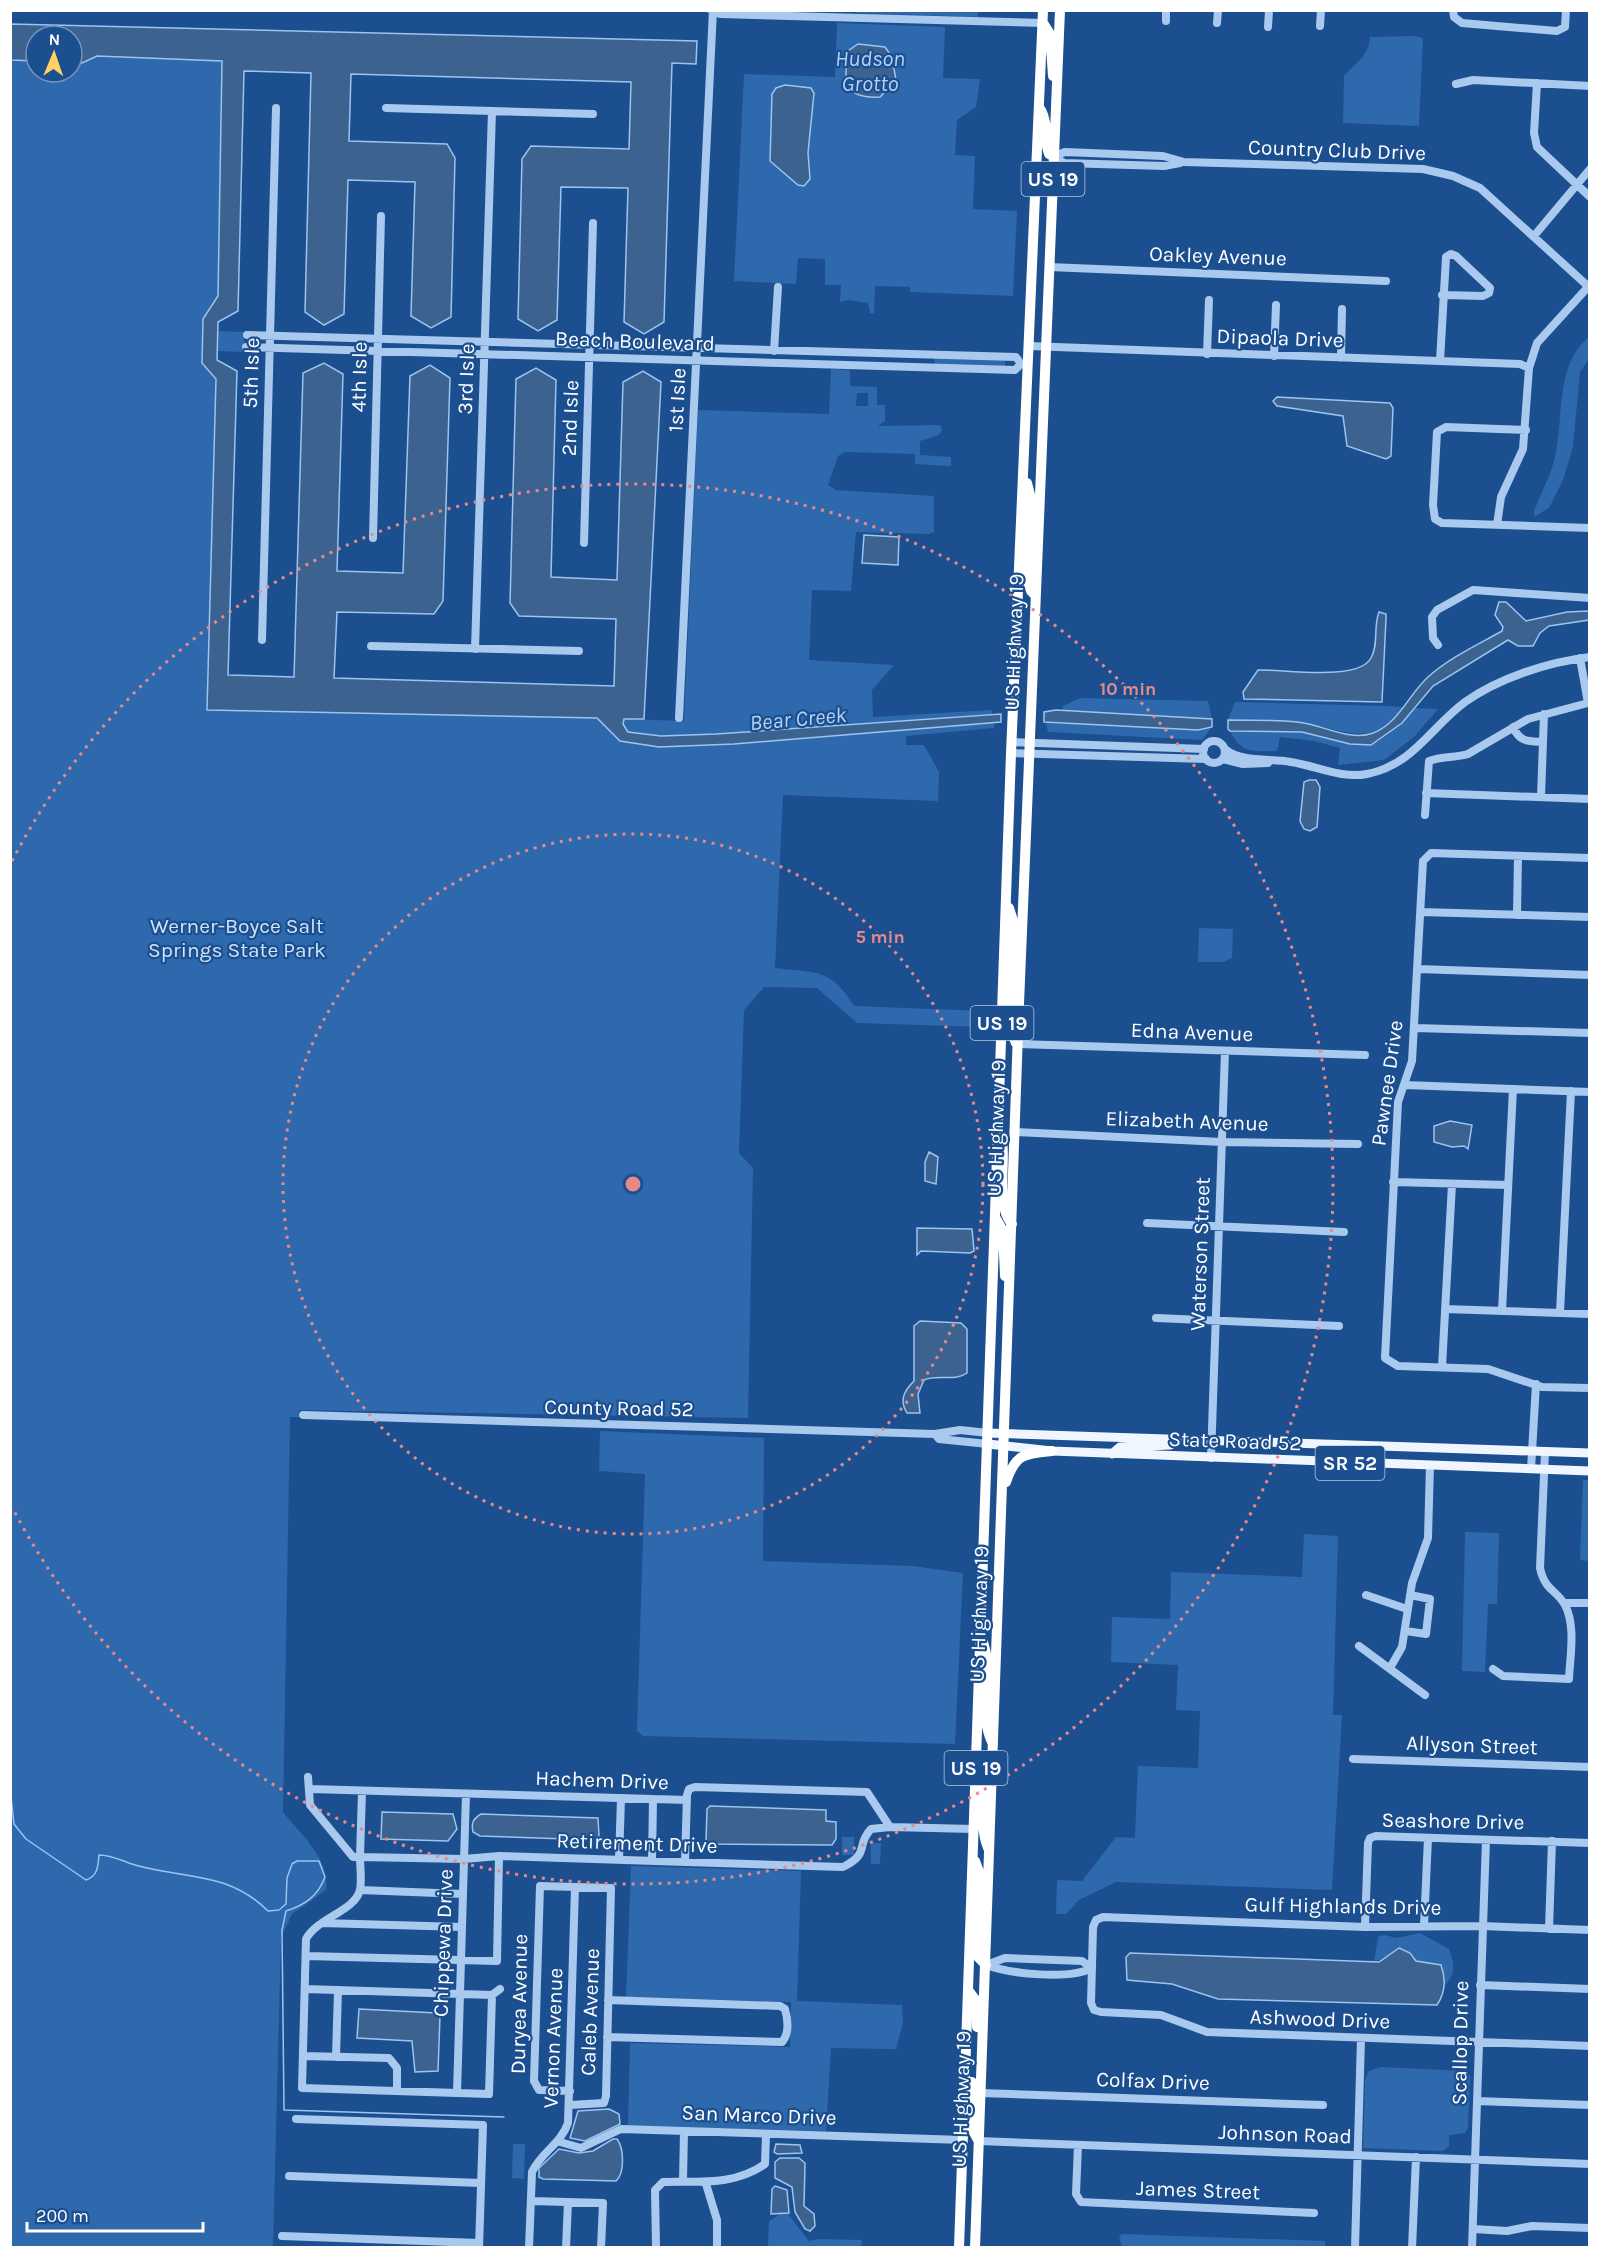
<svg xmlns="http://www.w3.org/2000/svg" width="1600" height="2258" viewBox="0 0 1600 2258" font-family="Karla,sans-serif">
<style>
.green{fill:#2e69ad;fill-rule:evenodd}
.water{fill:#3c6290;stroke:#9cc4f0;stroke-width:1.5}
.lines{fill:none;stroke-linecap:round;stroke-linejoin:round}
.stream{stroke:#9cc4f0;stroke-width:1.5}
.minor{stroke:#a9c9ee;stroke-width:8}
.major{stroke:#f0f6ff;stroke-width:9}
.highway{stroke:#fff;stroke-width:10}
.ring{fill:none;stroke:#e88989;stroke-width:3;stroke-dasharray:3 6}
.labels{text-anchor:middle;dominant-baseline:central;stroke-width:4.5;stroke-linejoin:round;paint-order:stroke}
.shield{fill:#1b4f8f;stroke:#bbcadd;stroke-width:1.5}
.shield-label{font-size:20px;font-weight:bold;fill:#fff}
.street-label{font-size:21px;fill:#fff;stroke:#1b4f8f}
.park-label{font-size:21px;fill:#cfe3fa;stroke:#1b4f8f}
.water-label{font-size:22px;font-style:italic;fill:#b5d3f5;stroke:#1b4f8f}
.centre{fill:#e88989;stroke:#1b4f8f;stroke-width:3}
.ring-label{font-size:18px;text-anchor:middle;font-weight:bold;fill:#e88989;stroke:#1b4f8f;stroke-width:4.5;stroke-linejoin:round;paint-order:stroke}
</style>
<rect width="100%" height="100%" fill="#1b4f8f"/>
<path class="green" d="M 856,11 L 978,10 L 978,17 L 856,13 Z
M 837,23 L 945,27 L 943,78 L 980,79 L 976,107 L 957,120 L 955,155 L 975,156 L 973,209 L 1017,211 L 1013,296 L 910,292 L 910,287 L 875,286 L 874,313 L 870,313 L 868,303 L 848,300 L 840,302 L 841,285 L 825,285 L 825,259 L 798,258 L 796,284 L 734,281 L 744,74 L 835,77 Z
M 1413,36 L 1423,38 L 1419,126 L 1343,123 L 1344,76 C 1356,63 1369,55 1370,37 Z
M 97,56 L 222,61 L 218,296 L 203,319 L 202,363 L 216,378 L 207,710 L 597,718 L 620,741 L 659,747 L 734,744 L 994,722 L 994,728 L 906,736 L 906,745 L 924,745 L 939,772 L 938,801 L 783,795 L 775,968 C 814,973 831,967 854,1006 L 983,1011 L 987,1019 L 984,1027 L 857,1023 L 817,988 L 764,987 L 744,1010 L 739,1153 L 753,1168 L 748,1418 L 299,1410 L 299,1417 L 290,1417 L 283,1812 C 301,1834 330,1859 326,1890 L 292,1914 L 281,1938 L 273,2247 L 11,2247 L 11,60 L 36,61 L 36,72 L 72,72 L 72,62 L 82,63 Z
M 218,331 L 244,332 L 244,352 L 218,351 Z
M 1589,337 L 1589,359 L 1580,372 L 1573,447 L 1563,480 L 1549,508 L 1534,517 L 1534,511 C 1539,497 1547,483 1552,468 C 1567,424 1551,369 1589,337 Z
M 934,358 L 1005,360 L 1005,367 L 935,365 Z
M 831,369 L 850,370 L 850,386 L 877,387 L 877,405 L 885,405 L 885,421 L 878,426 L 940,425 L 942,430 L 939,435 L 920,441 L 920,455 L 951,457 L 951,466 L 915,464 L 915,454 L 845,452 L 838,456 L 828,485 L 836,490 L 934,496 L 934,532 L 929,534 L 856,532 L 851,591 L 812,590 L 809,660 L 894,665 L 872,690 L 873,717 L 992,710 L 992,714 L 716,734 L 661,736 L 628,732 L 623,724 L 624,719 L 684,721 L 698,410 L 829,414 ZM 857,393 L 868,393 L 868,406 L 856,406 Z
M 1080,698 L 1208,701 L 1212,719 L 1062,712 L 1063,706 Z
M 1235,702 L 1387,706 L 1403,707 C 1368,753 1343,727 1298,722 C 1275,720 1251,720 1228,720 Z
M 1412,708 L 1438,709 L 1414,737 L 1384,760 L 1338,765 L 1340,748 L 1314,741 L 1280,737 L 1277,751 C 1254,751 1242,755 1230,731 L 1302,732 L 1350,744 L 1379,741 L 1402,723 Z
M 1046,723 L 1198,730 L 1212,727 L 1202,740 L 1048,732 Z
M 1199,928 L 1233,929 L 1232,958 L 1223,962 L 1198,962 Z
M 600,1431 L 764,1438 L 763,1561 L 913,1566 L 963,1573 L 955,1744 L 643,1736 L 637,1731 L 645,1474 L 599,1471 Z
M 1583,1480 L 1589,1480 L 1589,1561 L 1580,1560 Z
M 1465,1532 L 1499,1533 L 1497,1604 L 1488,1604 L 1485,1672 L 1462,1671 Z
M 1304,1534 L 1338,1536 L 1333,1715 L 1342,1715 L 1332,1890 L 1116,1882 L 1079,1900 L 1066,1914 L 1056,1914 L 1057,1880 L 1082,1881 L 1116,1837 L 1135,1838 L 1138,1766 L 1198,1768 L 1200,1711 L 1176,1710 L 1178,1665 L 1111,1662 L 1112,1617 L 1170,1619 L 1171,1572 L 1302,1577 Z
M 842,1837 L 854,1837 L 854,1855 L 842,1855 Z
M 871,1843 L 881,1843 L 880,1864 L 871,1864 Z
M 631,1866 L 801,1871 L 797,2001 L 902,2005 L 903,2023 L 896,2049 L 831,2048 L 826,2131 L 628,2126 L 630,2043 L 790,2047 L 791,2002 L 626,1997 Z
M 1420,1933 L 1449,1949 C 1455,1965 1456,1974 1444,1986 L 1445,1975 L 1435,1963 C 1423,1965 1417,1963 1410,1953 L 1374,1961 L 1378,1937 L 1384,1935 L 1397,1938 Z
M 1381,2067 L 1466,2071 L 1470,2076 L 1468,2128 L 1465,2133 L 1449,2135 L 1449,2146 L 1443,2151 L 1363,2148 L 1365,2080 L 1369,2071 Z
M 513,2144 L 525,2144 L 524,2179 L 512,2178 Z
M 782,2213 L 788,2214 L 809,2241 L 818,2239 L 862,2240 L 861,2247 L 768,2247 L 769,2221 Z
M 1122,2234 L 1325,2241 L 1325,2247 L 1122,2247 L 1119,2237 Z"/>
<path class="water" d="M 11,24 L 697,41 L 696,64 L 672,63 L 664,322 L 644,334 L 624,322 L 628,188 L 561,187 L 557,320 L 538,331 L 518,319 L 522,159 L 531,146 L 629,149 L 631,82 L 351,74 L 349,141 L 447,144 L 455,158 L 451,317 L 431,328 L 411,316 L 415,182 L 348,180 L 344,314 L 324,325 L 305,312 L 311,73 L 244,71 L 238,311 L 218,322 L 217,360 L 237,371 L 228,675 L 294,677 L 303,373 L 324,363 L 343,374 L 337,571 L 403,573 L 410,376 L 430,365 L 450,378 L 443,601 L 434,614 L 337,612 L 334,678 L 614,686 L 616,619 L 519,616 L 510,603 L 516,379 L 536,368 L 556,380 L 551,577 L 617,580 L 623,382 L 643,371 L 661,382 L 644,719 L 624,719 L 623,724 L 628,732 L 661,736 L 716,734 L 1001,714 L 1001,722 L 734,744 L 659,747 L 620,741 L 597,718 L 207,710 L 216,379 L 202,363 L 203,319 L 218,296 L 222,61 L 97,56 L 82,63 L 72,62 L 72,36 L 36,36 L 36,61 L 11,60 Z
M 858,44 L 885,47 L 892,57 L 896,80 L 880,97 C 844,99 843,82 848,51 Z
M 785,85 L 811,88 L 814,93 L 808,153 L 810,179 L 804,186 L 798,185 L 770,161 L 772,94 L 776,88 Z
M 1277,397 L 1390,403 L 1393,408 L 1391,456 L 1386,459 L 1347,446 L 1343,416 L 1277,406 L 1273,401 Z
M 864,535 L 899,537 L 898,565 L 862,563 Z
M 1499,602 L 1506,602 L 1526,621 L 1567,612 L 1589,611 L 1589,620 L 1549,626 L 1540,633 L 1533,646 L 1518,646 L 1508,640 L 1433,686 L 1402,723 L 1371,745 L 1350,744 L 1302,732 L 1230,731 L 1228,729 L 1228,720 C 1251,720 1274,720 1297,722 C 1322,724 1349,742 1373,733 C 1399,723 1409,694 1428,677 C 1449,658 1477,645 1502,631 L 1503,627 L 1495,615 Z
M 1379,612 L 1386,614 L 1386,619 L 1382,702 L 1244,699 L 1243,692 L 1258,670 C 1282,669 1358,682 1371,658 C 1379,644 1373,627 1379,612 Z
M 1056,710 L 1212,719 L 1212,727 L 1198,730 L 1044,722 L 1044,712 Z
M 1309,780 L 1316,780 L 1320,787 L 1317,827 L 1310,831 L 1304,829 L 1300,821 L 1304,782 Z
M 1450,1121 L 1472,1125 L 1468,1149 L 1464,1146 L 1452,1147 L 1434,1142 L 1434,1126 Z
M 929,1152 L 938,1157 L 936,1184 L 925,1181 L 925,1162 Z
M 917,1228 L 972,1229 L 974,1251 L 970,1253 L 921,1251 L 917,1255 Z
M 920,1321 L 961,1323 L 967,1329 L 967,1373 C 955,1382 937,1374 924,1380 L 918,1394 L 920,1413 L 907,1413 C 899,1400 904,1391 914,1381 L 914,1326 Z
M 710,1806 L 826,1810 L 826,1821 L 836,1822 L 836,1839 L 832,1845 L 709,1844 L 706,1841 L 707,1809 Z
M 382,1812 L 453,1814 L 457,1829 L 448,1841 L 381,1839 Z
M 481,1814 L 598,1818 L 599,1836 L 596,1840 L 480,1836 L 473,1832 C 471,1823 473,1819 481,1814 Z
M 1399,1948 L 1410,1953 L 1416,1961 L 1441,1965 C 1446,1979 1446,1992 1437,2005 L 1218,1999 L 1172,1984 L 1127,1980 L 1126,1957 L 1130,1953 L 1379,1962 Z
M 359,2009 L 437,2013 L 440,2016 L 438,2071 L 415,2072 L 412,2041 L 357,2038 Z
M 609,2109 L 619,2114 L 620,2124 L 585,2141 L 570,2138 L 578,2111 Z
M 613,2139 L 617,2139 C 624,2148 625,2173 616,2181 L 543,2179 L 539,2177 L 539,2168 L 559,2149 L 579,2153 L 593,2151 Z
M 776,2144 L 800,2145 L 802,2153 L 777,2154 L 774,2152 Z
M 780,2158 L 799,2158 L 805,2163 L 804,2206 L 814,2214 L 815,2226 L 810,2231 L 805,2229 L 795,2212 L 792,2187 L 775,2178 L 775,2162 Z
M 775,2186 L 787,2190 L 789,2213 L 771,2214 L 772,2189 Z"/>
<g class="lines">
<path class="stream" d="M 10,1788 L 14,1824 L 26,1839 L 86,1880 C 98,1876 98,1866 99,1855 C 112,1855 122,1861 135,1865 C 184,1879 228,1871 268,1911 L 279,1910 L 286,1904 L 287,1878 L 292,1864 L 297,1861 L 319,1861 L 325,1877 C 318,1896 305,1905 286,1911 L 282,1930 L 284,2110 L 504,2117"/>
<path class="minor" d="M 711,10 L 720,14 L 1043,23
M 1453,10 L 1454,17 L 1462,23 L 1557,31 L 1565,27 L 1566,10
M 1166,21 L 1166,10
M 1217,23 L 1218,10
M 1320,26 L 1321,10
M 1268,27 L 1269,10
M 1537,83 L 1534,133 L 1537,147 L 1590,197
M 1456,84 L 1473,80 L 1590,86
M 386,108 L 593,114
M 1054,156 L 1065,152 L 1163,156 L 1184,162 L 1423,169 L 1453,176 L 1480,188 L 1590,288
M 1054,156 L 1064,163 L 1164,166 L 1180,163
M 1534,236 L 1590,169
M 1049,267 L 1386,281
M 247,335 L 1016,357 L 1021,364 L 1028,364
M 1029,346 L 1520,364 L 1529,368
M 246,347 L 1015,370 L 1021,364
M 774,351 L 778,287
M 1207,354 L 1209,300
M 1274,356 L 1276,305
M 1341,358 L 1342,309
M 1440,361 L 1446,257 L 1451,254 L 1456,256 L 1490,288 L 1489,293 L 1483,296 L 1442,295
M 1526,430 L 1446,427 L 1437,432 L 1433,505 L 1435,519 L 1442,523 L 1590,528
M 1497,525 L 1501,497 L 1523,449 L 1529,368 L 1537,343 L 1588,287
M 373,538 L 381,216
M 584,543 L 593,223
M 262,640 L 276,108
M 1438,645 L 1433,638 L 1432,617 L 1437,610 L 1473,590 L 1590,598
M 371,646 L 579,651
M 475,649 L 492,111
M 1580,658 L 1588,703
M 679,718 L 713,10
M 1513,727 C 1520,742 1527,741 1542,742
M1203 752a11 11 0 1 1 22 0a11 11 0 1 1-22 0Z
M 1012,742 L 1204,749
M 1225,749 C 1242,763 1270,758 1291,762 C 1317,766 1341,779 1367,774 C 1413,765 1430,728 1465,702 C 1499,678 1548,662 1590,657
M 1011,753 L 1206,759
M 1223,759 L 1243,764 L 1268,763
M 1426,793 L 1590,799
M 1541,797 L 1544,714
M 1425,815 L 1429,761 C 1442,756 1455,758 1468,754 L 1528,719 L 1588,703
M 1590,858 L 1431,853 L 1423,861 L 1412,1061 L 1398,1102 L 1385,1358 L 1398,1366 L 1488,1369 L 1542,1387 L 1590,1388
M 1421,912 L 1590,917
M 1517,915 L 1518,856
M 1418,969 L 1590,975
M 1415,1028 L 1590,1033
M 1018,1044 L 1365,1055
M 1405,1085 L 1590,1092
M 1015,1132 L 1222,1142 L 1358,1144
M 1393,1182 L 1508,1185
M 1147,1223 L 1344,1232
M 1445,1309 L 1590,1314
M 1502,1311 L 1513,1089
M 1560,1312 L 1571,1091
M 1156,1318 L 1339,1326
M 1442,1367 L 1452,1184
M 303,1415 L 935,1434
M 988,1444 L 939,1439 L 935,1434 L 960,1430 L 988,1433
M 1211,1458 L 1225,1051
M 1531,1469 L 1536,1384
M 1366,1595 L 1407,1609
M 1564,1603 L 1590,1603
M 1406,1631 L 1426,1634 L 1430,1599 L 1410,1595
M 1359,1646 L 1425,1695
M 1390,1668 L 1402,1647 L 1412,1583 L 1428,1538 L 1430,1465
M 1493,1669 L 1503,1676 L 1569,1679 C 1570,1656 1576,1626 1565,1605 C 1556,1589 1545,1591 1540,1568 L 1545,1452
M 1353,1759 L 1590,1767
M 308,1777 L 310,1805 L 353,1857 L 360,1857 C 360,1867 362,1880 360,1890 C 355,1911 317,1918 306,1939 L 302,2088 L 489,2094 L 492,1995
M 310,1789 L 687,1800
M 362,1791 L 360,1857 L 464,1859 L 499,1856 L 843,1867 C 871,1853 855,1846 871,1829 L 890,1827 L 973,1829
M 619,1860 L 621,1798
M 652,1861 L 653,1799
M 685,1862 L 687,1795 L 689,1789 L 695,1787 L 867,1792 L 890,1827
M 360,1890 L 463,1894
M 322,1923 L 462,1927
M 1424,1926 L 1428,1838
M 1365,1927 L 1368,1843 L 1370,1838 L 1376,1836 L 1590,1843
M 1549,1929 L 1552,1841
M 1590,1930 L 1482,1926 L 1365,1927 L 1103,1917 L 1096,1920 L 1093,1927 L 1091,2003 L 1094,2010 L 1101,2012 L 1161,2015 L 1207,2032 L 1590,2046
M 306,1956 L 497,1961 L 499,1856
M 986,1965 L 1005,1958 L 1082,1961 L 1092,1968
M 986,1965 C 1011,1974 1069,1980 1092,1968
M 1480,1985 L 1590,1989
M 305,1989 L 492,1995 L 500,1989
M 607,2037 L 782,2042 C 790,2033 788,2020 785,2009 L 780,2006 L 608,2000
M 303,2056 L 389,2058 L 397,2068 L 397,2091
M 336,2057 L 338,1990
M 457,2093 L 466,1794
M 981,2093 L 1323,2105
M 1477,2101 L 1590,2105
M 570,2105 L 604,2103 L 606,2096 L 611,1888 L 540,1886 L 534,2081 L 539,2090 L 570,2091
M 296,2119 L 483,2125 L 479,2248
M 979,2141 L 1590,2164
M 560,2142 L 581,2148 L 621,2129 L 963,2140
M 1078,2145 L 1076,2194 L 1081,2202 L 1314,2213
M 289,2176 L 481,2183
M 683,2181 L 684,2131
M 706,2184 L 717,2220 L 717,2248
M 531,2201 L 603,2203 L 601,2248
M 1473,2229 L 1507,2231 L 1532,2226 L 1590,2228
M 282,2236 L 479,2243
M 656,2247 L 655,2190 L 663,2182 C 699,2181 734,2186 765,2164 L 766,2134
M 529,2248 L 532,2172 C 541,2152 561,2144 568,2123 L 575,1887
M 566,2248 L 568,2202
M 1355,2248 L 1361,2038
M 1412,2248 L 1416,2157
M 1472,2248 L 1486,1840"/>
<path class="major" d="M 988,1433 L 1590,1453
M 988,1444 L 1052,1451 L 1590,1471
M 1112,1454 L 1120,1447 L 1171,1445"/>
<path class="highway" d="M 1043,23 L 1050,34 L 1053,76
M 1041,110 C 1049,125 1043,139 1049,154 L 1054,156
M 1027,483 L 1031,499 L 1027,579 L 1031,591 L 1035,595
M 1009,908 L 1014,924 L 1011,1031 L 1016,1043
M 1002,1141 C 1006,1166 995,1204 1012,1224
M 995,1217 L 1003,1231 L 1005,1276
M 1006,1482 C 1016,1453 1024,1454 1052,1451
M 982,1640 C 996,1673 976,1713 993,1744
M 978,1755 C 991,1785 976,1818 988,1848
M 975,1861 L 980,1875 L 977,1951 L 978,1957 L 986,1965
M 968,1990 L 977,2002 L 977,2027
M 972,2082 L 971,2127 L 978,2140
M 959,2248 L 1011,753 L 1043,10
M 975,2248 L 1019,1004 L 1060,10"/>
</g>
<g class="ring">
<circle cx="633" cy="1184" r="350"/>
<path d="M12 861A700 700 0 1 1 12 1507"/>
</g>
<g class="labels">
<g class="shield">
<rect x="1021.5" y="162" width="63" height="34" rx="4.5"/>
<rect x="970.5" y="1006" width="63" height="34" rx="4.5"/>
<rect x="1315.5" y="1446" width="69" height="34" rx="4.5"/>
<rect x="944.5" y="1751" width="63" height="34" rx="4.5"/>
</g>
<g class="shield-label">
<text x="1053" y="179">US 19</text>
<text x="1002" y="1023">US 19</text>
<text x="1350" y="1463">SR 52</text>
<text x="976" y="1768">US 19</text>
</g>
<g class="street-label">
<text transform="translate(1337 150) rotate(2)">Country Club Drive</text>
<text transform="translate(1218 256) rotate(2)">Oakley Avenue</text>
<text transform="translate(1280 338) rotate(2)">Dipaola Drive</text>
<text transform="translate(635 341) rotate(2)">Beach Boulevard</text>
<text transform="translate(251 373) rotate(-88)">5th Isle</text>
<text transform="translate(359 377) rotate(-89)">4th Isle</text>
<text transform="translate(466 379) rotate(-88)">3rd Isle</text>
<text transform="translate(677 400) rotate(-87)">1st Isle</text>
<text transform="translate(570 418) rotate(-88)">2nd Isle</text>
<text transform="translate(1014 642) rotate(-88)">US Highway 19</text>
<text transform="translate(1192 1032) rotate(2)">Edna Avenue</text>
<text transform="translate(1387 1083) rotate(-82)">Pawnee Drive</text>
<text transform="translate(1187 1121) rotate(2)">Elizabeth Avenue</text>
<text transform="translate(996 1128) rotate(-88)">US Highway 19</text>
<text transform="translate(1200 1254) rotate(-88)">Waterson Street</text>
<text transform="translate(619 1408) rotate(1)">County Road 52</text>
<text transform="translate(1235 1441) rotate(2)">State Road 52</text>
<text transform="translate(979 1614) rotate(-88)">US Highway 19</text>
<text transform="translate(1472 1745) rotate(2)">Allyson Street</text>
<text transform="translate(602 1780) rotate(2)">Hachem Drive</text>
<text transform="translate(1453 1821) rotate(1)">Seashore Drive</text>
<text transform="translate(637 1843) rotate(2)">Retirement Drive</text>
<text transform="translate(1343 1906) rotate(1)">Gulf Highlands Drive</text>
<text transform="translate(443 1943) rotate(-88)">Chippewa Drive</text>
<text transform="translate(519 2004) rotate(-89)">Duryea Avenue</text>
<text transform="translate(590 2012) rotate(-88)">Caleb Avenue</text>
<text transform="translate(1320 2019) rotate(2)">Ashwood Drive</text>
<text transform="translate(553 2038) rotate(-88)">Vernon Avenue</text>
<text transform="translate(1460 2043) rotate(-89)">Scallop Drive</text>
<text transform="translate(1153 2081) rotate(2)">Colfax Drive</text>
<text transform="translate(961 2099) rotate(-88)">US Highway 19</text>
<text transform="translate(759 2115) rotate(2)">San Marco Drive</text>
<text transform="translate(1285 2134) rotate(2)">Johnson Road</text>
<text transform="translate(1198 2190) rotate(2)">James Street</text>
</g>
<g class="park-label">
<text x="237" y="926">Werner-Boyce Salt<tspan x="237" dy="24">Springs State Park</tspan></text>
</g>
<g class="water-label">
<text x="870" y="59">Hudson<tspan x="870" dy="25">Grotto</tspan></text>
<text transform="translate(798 719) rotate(-5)">Bear Creek</text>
</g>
</g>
<circle cx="633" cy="1184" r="9" class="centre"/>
<g class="ring-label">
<text x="1128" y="695">10 min</text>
<text x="880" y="943">5 min</text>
</g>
<rect width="1600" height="2258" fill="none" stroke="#ffffff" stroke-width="24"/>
<g transform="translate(54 54) rotate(2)"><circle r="28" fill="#1b4f8f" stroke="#7695bc" stroke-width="1.5"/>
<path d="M0-4.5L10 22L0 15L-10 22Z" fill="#ffd166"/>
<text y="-9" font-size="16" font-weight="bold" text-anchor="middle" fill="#ffffff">N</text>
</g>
<path d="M27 2222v9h176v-9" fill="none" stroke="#ffffff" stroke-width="3"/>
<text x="36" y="2222" font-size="18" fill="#ffffff" stroke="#1b4f8f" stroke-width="4.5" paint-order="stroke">200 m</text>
</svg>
